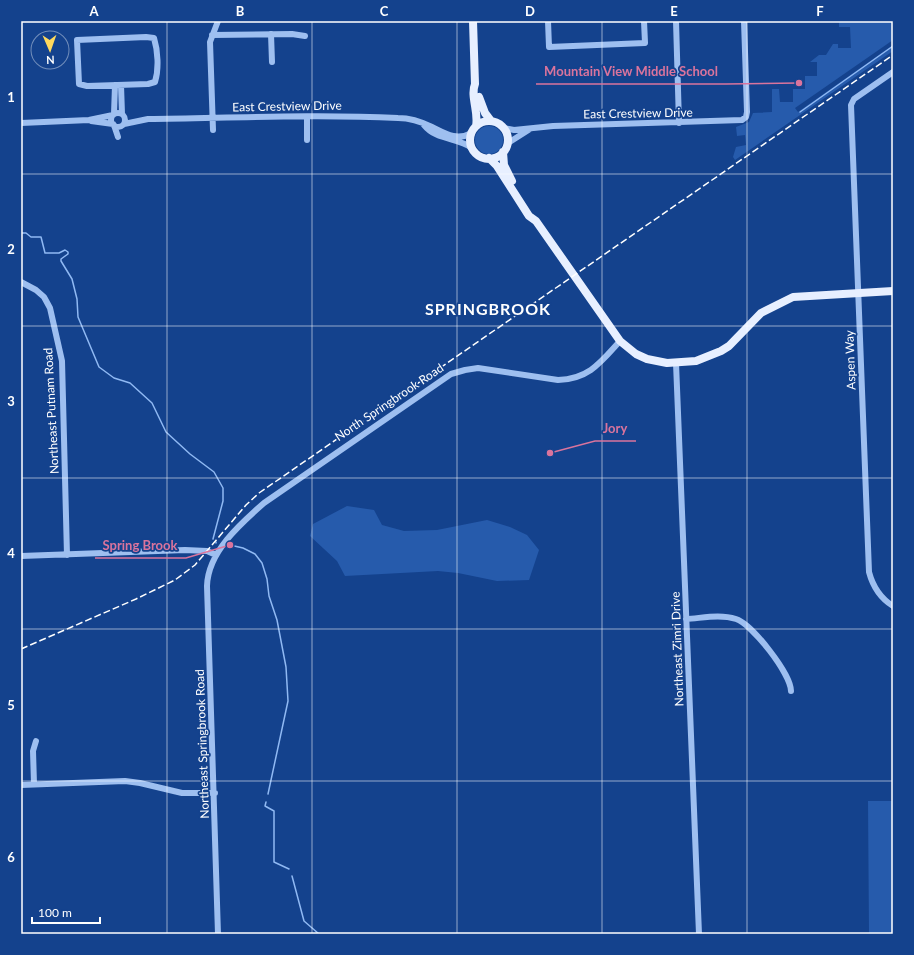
<svg xmlns="http://www.w3.org/2000/svg" width="914" height="955" viewBox="0 0 914 955" font-family="Lato,sans-serif">
<style>
.green{fill:#265bac}
.lines{fill:none;stroke-linecap:round;stroke-linejoin:round}
.stream{stroke:#90b9f3;stroke-width:1.5}
.minor{stroke:#9ebff0;stroke-width:6}
.major{stroke:#e7efff;stroke-width:8}
.rail{stroke:#fff;stroke-width:1.5;stroke-dasharray:7 3;stroke-linecap:butt}
.grid{fill:none;stroke:#fff;stroke-width:1;stroke-opacity:0.55}
.labels{text-anchor:middle;dominant-baseline:central;stroke-width:3.5;stroke-linejoin:round;paint-order:stroke}
.street-label{font-size:12px;fill:#fff;stroke:#14428d}
.district-label{font-size:16px;font-weight:bold;letter-spacing:1px;fill:#fff;stroke:#14428d}
.leader{fill:none;stroke:#da749d;stroke-width:1.5}
.callout-dot{fill:#da749d;stroke:#14428d;stroke-width:1.5}
.callout-label{font-size:13px;text-anchor:middle;font-weight:bold;fill:#da749d;stroke:#14428d;stroke-width:3.5;stroke-linejoin:round;paint-order:stroke}
.neatline{fill:none;stroke:#fff;stroke-width:1.5}
.grid-label{font-size:13px;text-anchor:middle;font-weight:bold;fill:#fff}
</style>
<rect width="100%" height="100%" fill="#14428d"/>
<path class="green" d="M 839,21 L 893,21 L 893,40 L 795,108 L 798,112 L 893,45 L 893,51 L 735,160 L 733,157 L 736,147 L 746,145 L 745,135 L 737,136 L 736,127 L 749,122 L 753,113 L 772,112 L 772,89 L 779,89 L 780,102 L 793,102 L 793,89 L 805,89 L 805,76 L 817,76 L 817,62 L 810,62 L 819,55 L 826,55 L 833,44 L 838,44 L 838,48 L 851,48 L 850,27 L 839,27 Z
M475 140a14 14 0 1 1 28 0a14 14 0 1 1-28 0Z
M 347,506 L 374,510 L 382,525 L 404,531 L 437,530 L 487,520 L 510,527 L 527,535 L 539,550 L 529,580 L 497,581 L 458,573 L 438,571 L 345,576 L 337,561 L 310,536 L 313,524 Z
M 868,801 L 893,801 L 893,934 L 869,934 Z"/>
<g class="lines">
<path class="stream" d="M 800,112 L 893,46
M 21,233 L 26,233 L 31,237 L 41,237 L 45,253 L 59,253 L 65,250 L 68,252 L 68,254 L 61,259 L 61,261 L 72,279 L 77,299 L 78,317 L 99,367 L 114,378 L 130,383 L 152,403 L 166,432 L 190,454 L 214,472 L 223,488 L 223,501 L 213,539
M 216,542 L 216,543
M 230,545 L 243,548 L 255,554 L 262,563 L 267,579 L 269,596 L 277,620 L 286,667 L 288,701 L 268,794
M 266,802 L 265,806 L 274,811 L 274,862 L 289,869
M 292,876 L 304,921 L 319,934"/>
<path class="minor" d="M 548,21 L 549,47 L 645,43 L 644,21
M 676,21 L 679,123
M 271,34 L 272,62
M 212,35 L 292,34 L 305,36
M 146,37 L 154,38 C 158,51 159,69 155,82 L 148,84 L 87,86 L 79,84 L 77,40 Z
M 893,72 L 854,99 L 851,105 L 869,572 C 873,587 880,598 893,606
M 121,85 L 122,114
M111 120a7 7 0 1 1 14 0a7 7 0 1 1-14 0Z
M 114,114 L 115,85
M 307,117 L 307,140
M 91,121 L 113,124
M 21,123 L 89,120 L 113,115
M 124,124 L 148,119 C 231,118 315,114 398,118 C 409,118 422,122 432,127 C 446,134 457,141 472,133
M 114,125 L 118,137
M 424,125 C 437,141 457,137 472,148
M 504,128 L 514,130 L 553,126 L 742,120 L 746,117 L 747,112 L 744,21
M 213,130 L 210,42 L 218,21
M 508,143 L 530,129
M 21,282 L 36,290 L 44,297 L 50,308 L 62,361 L 67,555
M 676,363 L 699,934
M 21,556 L 185,550 L 207,551 L 216,555
M 686,619 C 703,618 720,614 736,619 C 752,624 791,674 791,691
M 34,784 L 33,751 L 36,741
M 21,785 L 125,781 L 140,783 L 182,793 L 215,793
M 218,934 L 207,586 C 208,552 240,524 264,503 L 451,374 L 465,370 L 478,368 L 558,380 C 589,379 601,362 620,341"/>
<path class="major" d="M 473,21 L 475,84 C 470,96 479,112 476,126
M 479,97 L 485,113 L 491,121
M470 140a19 19 0 1 1 38 0a19 19 0 1 1-38 0Z
M 503,152 L 504,165 L 512,181
M 489,158 L 497,166 L 529,216 L 536,221 L 620,341 L 636,354 L 647,359 L 667,363 L 696,361 L 721,351 L 729,346 L 761,313 L 793,297 L 893,291"/>
<path class="rail" d="M 21,649 L 136,599 L 175,580 L 195,565 L 246,505 L 259,493 L 893,55"/>
</g>
<path class="grid" d="M 167,21 L 167,934M 312,21 L 312,934M 457,21 L 457,934M 602,21 L 602,934M 747,21 L 747,934M 21,174 L 893,174M 21,326 L 893,326M 21,478 L 893,478M 21,629 L 893,629M 21,781 L 893,781"/>
<g class="labels">
<g class="street-label">
<text transform="translate(287 106) rotate(-1)">East Crestview Drive</text>
<text transform="translate(638 113) rotate(-1)">East Crestview Drive</text>
<text transform="translate(850 360) rotate(-92)">Aspen Way</text>
<text transform="translate(389 402) rotate(-34)">North Springbrook Road</text>
<text transform="translate(51 411) rotate(-93)">Northeast Putnam Road</text>
<text transform="translate(677 649) rotate(-92)">Northeast Zimri Drive</text>
<text transform="translate(202 744) rotate(-92)">Northeast Springbrook Road</text>
</g>
<g class="district-label">
<text x="488" y="308">SPRINGBROOK</text>
</g>
</g>
<path class="leader" d="M799 83L726 84H536M550 453L595 441H636M230 545L186 558H95"/>
<g class="callout-dot">
<circle cx="799" cy="83" r="4"/>
<circle cx="550" cy="453" r="4"/>
<circle cx="230" cy="545" r="4"/>
</g>
<g class="callout-label">
<text x="631" y="76">Mountain View Middle School</text>
<text x="615" y="433">Jory</text>
<text x="140" y="550">Spring Brook</text>
</g>
<rect width="914" height="955" fill="none" stroke="#14428d" stroke-width="44"/>
<g transform="translate(50 50) rotate(178)"><circle r="19" fill="#14428d" stroke="#728ebb"/>
<path d="M0-3L7 15L0 10L-7 15Z" fill="#ffd95d"/>
<text y="-6" font-size="11" font-weight="bold" text-anchor="middle" fill="#ffffff">N</text>
</g>
<path d="M32 917v6h68v-6" fill="none" stroke="#ffffff" stroke-width="2"/>
<text x="38" y="917" font-size="12" fill="#ffffff" stroke="#14428d" stroke-width="3" paint-order="stroke">100 m</text>
<rect x="22" y="22" width="870" height="911" class="neatline"/>
<g class="grid-label">
<text x="94" y="16">A</text>
<text x="240" y="16">B</text>
<text x="384" y="16">C</text>
<text x="530" y="16">D</text>
<text x="674" y="16">E</text>
<text x="820" y="16">F</text>
<text x="11" y="102">1</text>
<text x="11" y="254">2</text>
<text x="11" y="406">3</text>
<text x="11" y="558">4</text>
<text x="11" y="710">5</text>
<text x="11" y="862">6</text>
</g>
</svg>
